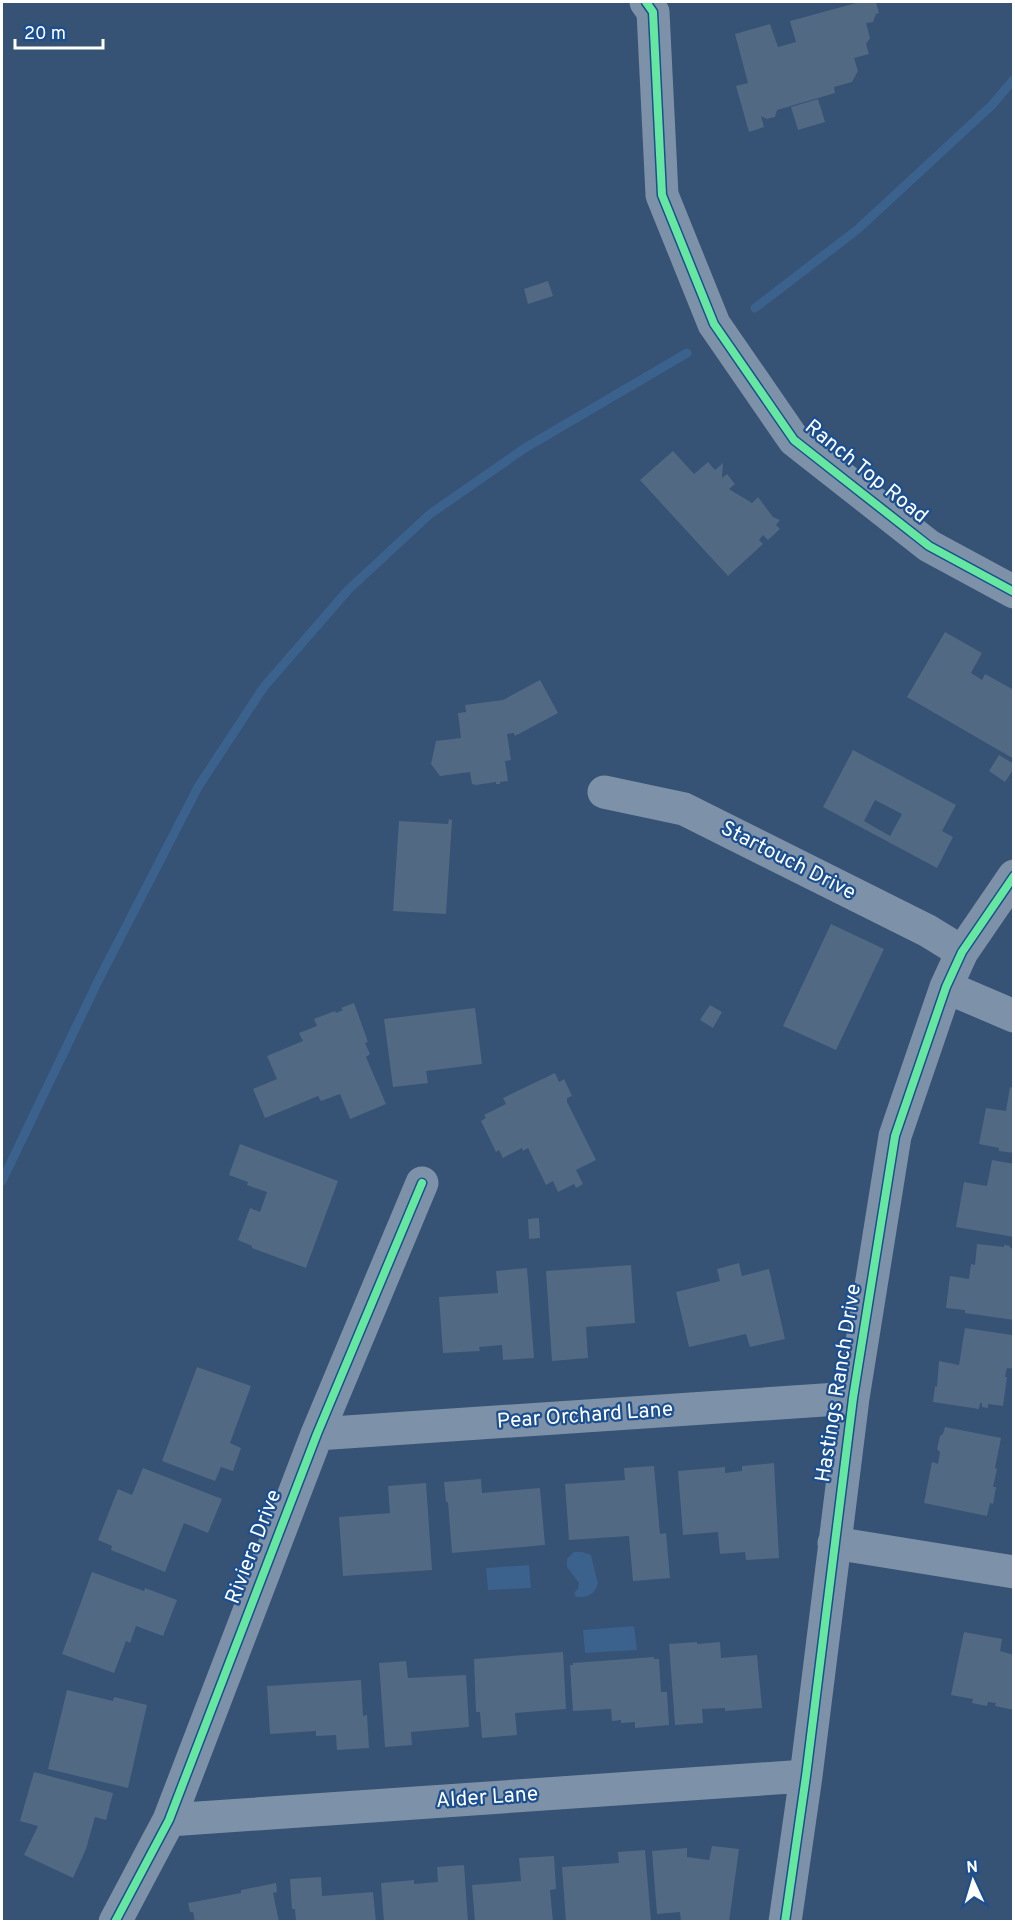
<svg xmlns="http://www.w3.org/2000/svg" width="1015" height="1923" viewBox="0 0 1015 1923" font-family="Overpass,sans-serif">
<style>
.water{fill:#3b618d}
.lines{fill:none;stroke-linecap:round;stroke-linejoin:round}
.stream{stroke:#3b618d;stroke-width:9}
.building{fill:#526984;fill-rule:evenodd}
.minor{stroke:#7d92a8;stroke-width:33}
.cycleway-casing{stroke:#1b4f8f;stroke-width:11}
.cycleway{stroke:#66e7a1;stroke-width:8}
.labels{text-anchor:middle;dominant-baseline:central;stroke-width:4.5;stroke-linejoin:round;paint-order:stroke}
.street-label{font-size:21px;fill:#fff;stroke:#1b4f8f}
</style>
<rect width="100%" height="100%" fill="#365274"/>
<path class="water" d="M 574,1552 L 582,1552 L 591,1555 L 598,1584 C 594,1595 587,1598 576,1597 L 574,1593 L 578,1589 L 579,1583 L 567,1567 L 567,1559 Z
M 529,1565 L 531,1588 L 488,1590 L 486,1568 Z
M 634,1626 L 637,1650 L 585,1653 L 583,1630 Z"/>
<g class="lines">
<path class="stream" d="M 755,308 L 858,229 L 992,105 L 1014,79
M 2,1181 L 100,977 L 198,787 L 263,688 L 348,590 L 430,514 L 525,448 L 687,353"/>
</g>
<path class="building" d="M 860,2 L 876,2 L 879,13 L 876,14 L 873,22 L 866,23 L 870,38 L 866,44 L 869,54 L 854,58 L 858,71 L 852,82 L 834,87 L 835,93 L 777,110 L 775,117 L 767,119 L 761,116 L 764,127 L 749,132 L 736,86 L 748,83 L 735,34 L 770,24 L 778,47 L 796,42 L 790,21 Z
M 818,99 L 825,122 L 798,130 L 791,107 Z
M 548,281 L 553,296 L 528,304 L 524,289 Z
M 673,451 L 694,474 L 708,462 L 715,470 L 723,463 L 722,478 L 727,474 L 735,484 L 729,489 L 752,503 L 758,497 L 773,517 L 780,520 L 776,525 L 780,529 L 768,540 L 763,535 L 759,540 L 763,544 L 728,576 L 640,480 Z
M 945,632 L 982,653 L 971,673 L 982,680 L 985,674 L 1014,690 L 1014,759 L 907,697 Z
M 540,680 L 558,713 L 515,736 L 514,733 L 507,734 L 511,760 L 505,761 L 508,781 L 500,782 L 500,784 L 496,784 L 496,782 L 476,785 L 472,784 L 470,772 L 440,776 L 431,764 L 436,741 L 461,738 L 458,713 L 466,712 L 465,705 L 503,700 Z
M 853,750 L 956,805 L 942,831 L 953,837 L 937,868 L 823,807 ZM 875,800 L 902,814 L 890,836 L 864,821 Z
M 999,755 L 1014,764 L 1014,768 L 1005,782 L 989,771 Z
M 449,819 L 452,820 L 446,914 L 393,911 L 399,821 L 448,824 Z
M 831,924 L 884,949 L 836,1050 L 783,1026 Z
M 354,1003 L 368,1042 L 365,1043 L 370,1054 L 366,1057 L 386,1104 L 350,1119 L 340,1094 L 321,1101 L 318,1096 L 265,1118 L 253,1089 L 277,1079 L 267,1056 L 303,1041 L 299,1033 L 317,1026 L 314,1019 L 335,1011 L 336,1013 L 343,1010 L 341,1008 Z
M 710,1005 L 722,1012 L 713,1028 L 700,1020 Z
M 475,1008 L 482,1064 L 426,1071 L 428,1083 L 393,1087 L 384,1019 Z
M 555,1073 L 559,1082 L 564,1079 L 572,1096 L 567,1098 L 567,1102 L 596,1160 L 576,1170 L 583,1184 L 576,1188 L 574,1184 L 558,1192 L 553,1181 L 546,1185 L 528,1148 L 523,1151 L 522,1148 L 503,1158 L 499,1150 L 496,1152 L 481,1121 L 486,1118 L 484,1115 L 506,1104 L 503,1098 Z
M 1010,1087 L 1014,1088 L 1014,1153 L 999,1151 L 999,1148 L 979,1144 L 986,1108 L 1006,1111 Z
M 240,1144 L 338,1181 L 306,1268 L 252,1248 L 252,1246 L 238,1240 L 250,1208 L 260,1212 L 267,1192 L 247,1185 L 248,1182 L 229,1175 Z
M 992,1160 L 1014,1164 L 1014,1237 L 956,1227 L 964,1182 L 987,1186 Z
M 539,1218 L 540,1238 L 529,1239 L 528,1219 Z
M 977,1244 L 1004,1247 L 1004,1245 L 1010,1246 L 1010,1248 L 1014,1249 L 1014,1320 L 965,1313 L 965,1310 L 946,1308 L 950,1276 L 969,1279 L 971,1264 L 975,1265 Z
M 739,1263 L 742,1276 L 769,1269 L 785,1339 L 750,1347 L 746,1334 L 689,1347 L 676,1292 L 720,1281 L 717,1269 Z
M 631,1265 L 635,1323 L 586,1327 L 588,1358 L 552,1361 L 546,1271 Z
M 527,1268 L 534,1358 L 503,1360 L 502,1345 L 479,1347 L 480,1351 L 443,1353 L 439,1297 L 498,1293 L 496,1271 Z
M 965,1328 L 1012,1335 L 1014,1369 L 1007,1368 L 1005,1377 L 1007,1377 L 1003,1406 L 988,1404 L 988,1408 L 982,1407 L 982,1403 L 980,1403 L 979,1409 L 933,1402 L 935,1386 L 937,1387 L 939,1361 L 959,1365 Z
M 197,1367 L 251,1386 L 230,1443 L 241,1448 L 233,1471 L 221,1467 L 215,1481 L 162,1461 Z
M 945,1427 L 1001,1438 L 995,1468 L 997,1469 L 993,1487 L 996,1487 L 993,1504 L 990,1503 L 987,1516 L 924,1503 L 932,1462 L 938,1464 L 940,1452 L 937,1449 L 940,1436 L 943,1434 Z
M 774,1463 L 779,1558 L 746,1560 L 745,1552 L 720,1554 L 718,1532 L 683,1535 L 678,1471 L 725,1467 L 725,1473 L 742,1471 L 742,1466 Z
M 654,1466 L 660,1534 L 666,1533 L 670,1578 L 633,1581 L 629,1536 L 569,1540 L 565,1484 L 625,1480 L 624,1468 Z
M 143,1468 L 222,1499 L 208,1533 L 184,1523 L 165,1572 L 111,1550 L 112,1546 L 98,1540 L 118,1489 L 132,1495 Z
M 481,1479 L 482,1493 L 540,1488 L 545,1545 L 452,1553 L 448,1502 L 446,1502 L 444,1482 Z
M 426,1483 L 432,1570 L 343,1576 L 339,1517 L 390,1513 L 388,1486 Z
M 92,1572 L 144,1591 L 145,1588 L 177,1600 L 163,1636 L 136,1626 L 130,1643 L 126,1641 L 114,1673 L 62,1654 Z
M 964,1632 L 1002,1639 L 1000,1651 L 1014,1655 L 1014,1710 L 995,1706 L 996,1703 L 988,1702 L 987,1706 L 972,1703 L 973,1699 L 951,1695 Z
M 697,1642 L 697,1644 L 720,1642 L 721,1658 L 757,1655 L 762,1708 L 725,1711 L 725,1708 L 702,1709 L 703,1723 L 675,1725 L 669,1644 Z
M 563,1652 L 566,1709 L 515,1713 L 517,1735 L 482,1738 L 480,1712 L 476,1712 L 474,1659 Z
M 654,1657 L 654,1659 L 659,1659 L 661,1692 L 667,1692 L 669,1725 L 635,1728 L 635,1722 L 621,1723 L 621,1720 L 612,1721 L 611,1709 L 573,1711 L 570,1665 L 573,1665 L 573,1663 Z
M 406,1661 L 408,1678 L 466,1675 L 469,1727 L 411,1732 L 412,1745 L 385,1747 L 379,1663 Z
M 361,1680 L 363,1716 L 367,1715 L 369,1748 L 337,1750 L 336,1735 L 316,1736 L 316,1731 L 270,1734 L 267,1686 Z
M 67,1690 L 113,1701 L 114,1697 L 147,1705 L 128,1788 L 48,1769 Z
M 34,1772 L 113,1793 L 106,1820 L 95,1817 L 86,1849 L 73,1878 L 24,1855 L 38,1826 L 20,1821 Z
M 712,1846 L 739,1849 L 729,1922 L 681,1922 L 680,1912 L 657,1914 L 652,1851 L 687,1848 L 687,1857 L 709,1860 Z
M 645,1850 L 651,1922 L 566,1922 L 562,1867 L 619,1863 L 618,1852 Z
M 554,1856 L 556,1889 L 550,1890 L 553,1922 L 475,1922 L 472,1885 L 521,1881 L 519,1858 Z
M 464,1865 L 468,1922 L 384,1922 L 381,1883 L 414,1880 L 414,1884 L 438,1882 L 437,1867 Z
M 321,1877 L 322,1896 L 373,1892 L 376,1922 L 296,1922 L 295,1909 L 292,1909 L 290,1879 Z
M 276,1883 L 277,1892 L 273,1893 L 279,1922 L 195,1922 L 193,1912 L 190,1912 L 188,1903 L 241,1893 L 241,1890 Z"/>
<g class="lines">
<path class="minor" d="M 646,2 L 653,12 L 662,195 L 714,324 L 794,440 L 929,546 L 1014,592
M 604,792 L 684,809 L 928,931 L 962,952
M 946,987 L 1014,1016
M 317,1434 L 853,1398
M 834,1543 L 1014,1572
M 169,1820 L 806,1776
M 115,1922 L 169,1820 L 317,1434 L 422,1183
M 785,1922 L 806,1776 L 853,1398 L 895,1136 L 946,987 L 962,952 L 1014,876"/>
<defs>
<path id="cycleway" d="M 646,2 L 653,12 L 662,195 L 714,324 L 794,440 L 929,546 L 1014,592
M 115,1922 L 169,1820 L 317,1434 L 422,1183
M 785,1922 L 806,1776 L 853,1398 L 895,1136 L 946,987 L 962,952 L 1014,876"/>
</defs>
<use href="#cycleway" class="cycleway-casing"/>
<use href="#cycleway" class="cycleway"/>
</g>
<g class="labels">
<g class="street-label">
<text transform="translate(866 472) rotate(39)">Ranch Top Road</text>
<text transform="translate(788 861) rotate(27)">Startouch Drive</text>
<text transform="translate(839 1383) rotate(-81)">Hastings Ranch Drive</text>
<text transform="translate(585 1416) rotate(-4)">Pear Orchard Lane</text>
<text transform="translate(254 1547) rotate(-69)">Riviera Drive</text>
<text transform="translate(487 1798) rotate(-4)">Alder Lane</text>
</g>
</g>
<rect width="1015" height="1923" fill="none" stroke="#ffffff" stroke-width="6"/>
<g transform="translate(973 1881) rotate(356)" stroke="#1b4f8f" stroke-width="4.5" paint-order="stroke">
<path d="M0-4.5L10 22L0 15L-10 22Z" fill="#ffffff"/>
<text y="-9" font-size="16" font-weight="bold" text-anchor="middle" fill="#ffffff">N</text>
</g>
<path d="M15 39v9h88v-9" fill="none" stroke="#ffffff" stroke-width="3"/>
<text x="24" y="39" font-size="18" fill="#ffffff" stroke="#1b4f8f" stroke-width="4.5" paint-order="stroke">20 m</text>
</svg>
